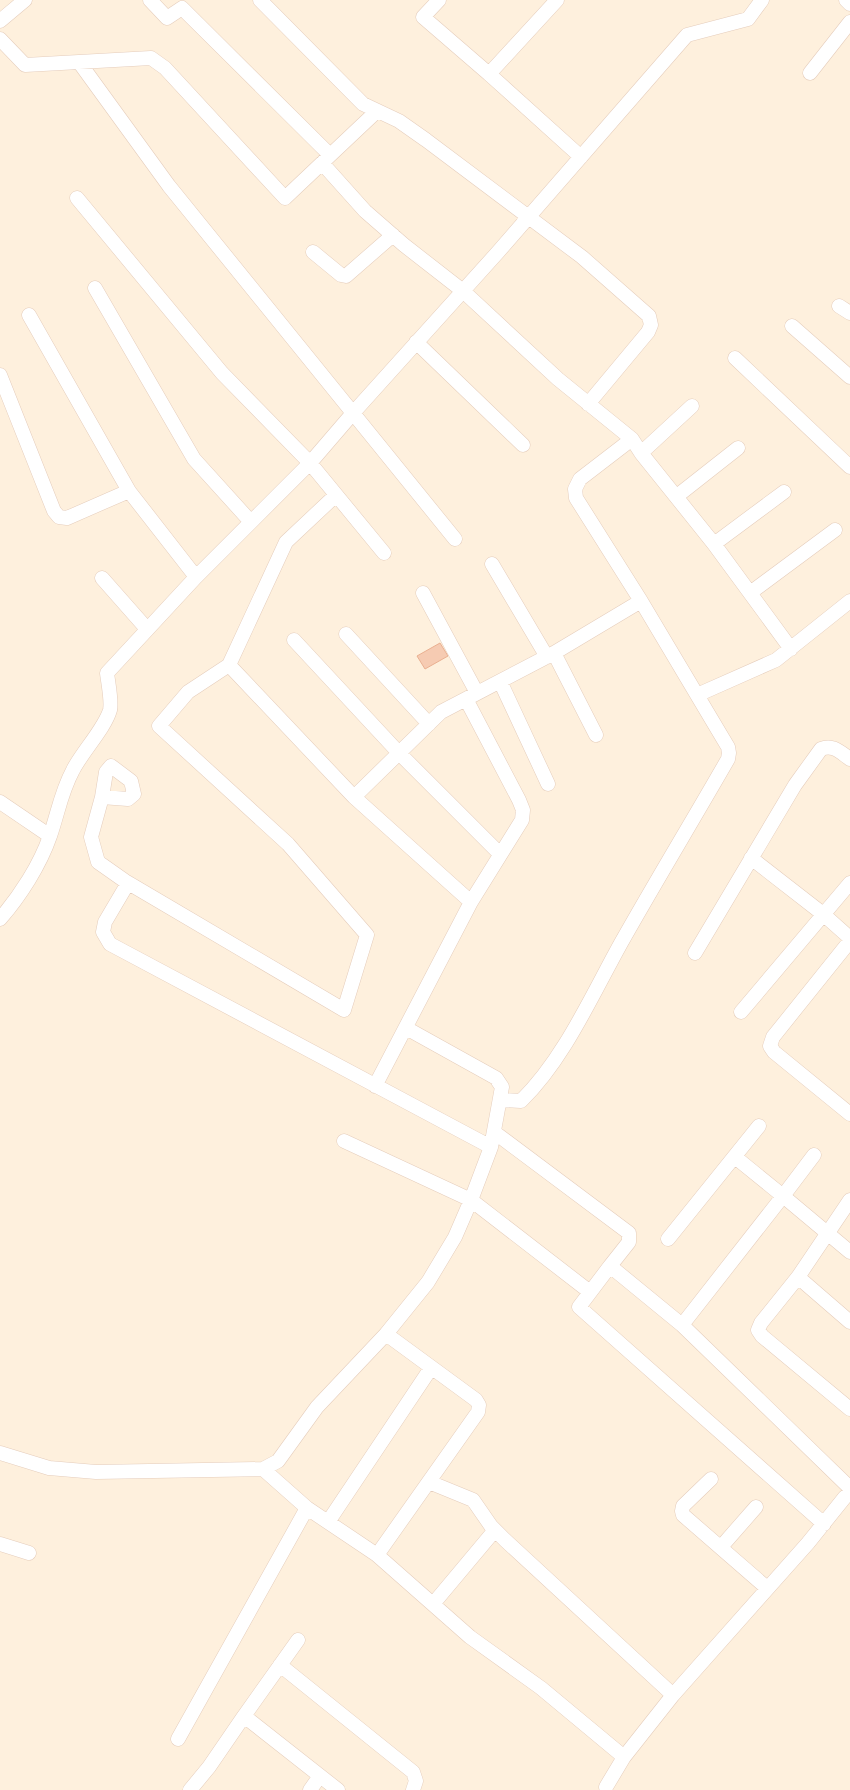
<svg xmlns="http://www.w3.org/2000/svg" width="850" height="1790" viewBox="0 0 850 1790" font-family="Rubik,sans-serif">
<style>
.building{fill:#f6cbb2;stroke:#eab091}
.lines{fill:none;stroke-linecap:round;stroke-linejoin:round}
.street-casing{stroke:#e5cdbc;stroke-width:15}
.street{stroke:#fff;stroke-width:14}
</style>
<rect width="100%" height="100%" fill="#fef0dd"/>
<path class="building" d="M 440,643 L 448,656 L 425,669 L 417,656 Z"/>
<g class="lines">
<defs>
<path id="street" d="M 150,0 L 167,18 L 182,8 L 330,155
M 260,0 L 363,104 L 399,121 L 426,140 L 582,257 L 649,316 L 651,325 L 648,332 L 588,404
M 439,0 L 423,17 L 489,74
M 557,0 L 489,74 L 581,157
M 846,0 L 850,4
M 0,21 L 25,0
M 0,39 L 25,65 L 151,58 L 165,68 L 285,198 L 322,163 L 365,211 L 404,245 L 463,291 L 558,379 L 632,439 L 641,453 L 714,544 L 791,649
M 79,62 L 169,186 L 455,539
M 810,73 L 850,22
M 324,161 L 377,111
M 77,198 L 222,373 L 310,463 L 384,553
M 313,252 L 341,275 L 346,276 L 393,235
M 95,288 L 194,459 L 251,522
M 839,306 L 850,313
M 29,315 L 129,491 L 196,577
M 792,326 L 850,377
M 416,342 L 523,445
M 735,358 L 850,467
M 0,375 L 54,511 L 59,517 L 67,518 L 129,491
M 632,439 L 580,479 L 575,489 L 576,498 L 641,601
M 641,453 L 692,406
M 677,496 L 738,448
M 714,544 L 784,492
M 492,564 L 547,657
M 102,578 L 147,629
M 423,593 L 477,693
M 750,593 L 835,530
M 346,634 L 429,724
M 294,640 L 399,753 L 500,854
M 554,653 L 596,735
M 229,665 L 354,797 L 441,712 L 554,653 L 641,601 L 697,695 L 776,660 L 850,601
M 500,681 L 548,784
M 102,797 L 128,799 L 134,794 L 131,781 L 111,766 L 106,772 L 102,797 L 91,837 L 98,862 L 125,881 L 344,1010 L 367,935 L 288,844 L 159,726 L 188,692 L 229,665 L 286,542 L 336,495
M 354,797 L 471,902
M 0,802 L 50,836
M 751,858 L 823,914 L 850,938
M 128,883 L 105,922 L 103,932 L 110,944 L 491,1147
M 0,919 C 20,896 40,865 50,836 C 58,813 61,792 73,770 C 82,752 105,728 110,710 C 112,701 108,682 107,673 L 196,577 L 310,463 L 353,413 L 498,252 L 687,35 L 748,19 L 762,0
M 850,941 L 773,1037 L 770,1046 L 774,1052 L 850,1114
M 695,953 L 795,785 L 821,749 C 833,744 840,752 850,759
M 741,1012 L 850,883
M 375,1086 L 471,902 L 522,820 L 523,810 L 519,800 L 466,699
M 501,1100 L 521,1101 C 564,1059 592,995 621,943 C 656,881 693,820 728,759 L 729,753 L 728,747 L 697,695
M 494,1132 L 629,1233 L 629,1242 L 610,1266
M 344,1141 L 471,1200 L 590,1292
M 735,1157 L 783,1196 L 814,1155
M 850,1200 L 798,1277 L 850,1322
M 668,1239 L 759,1126
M 798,1277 L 761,1323 L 758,1330 L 762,1336 L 850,1409
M 682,1325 L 783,1196 L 850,1252
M 0,1453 L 49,1468 L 96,1472 L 263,1469 L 278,1461 L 317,1407 L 386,1334 L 428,1282 L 455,1237 L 471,1200 L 491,1147 L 502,1087 L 496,1078 L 406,1028
M 711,1479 L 683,1506 L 682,1511 L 683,1515 L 767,1588
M 429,1482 L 473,1500 L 491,1526 L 505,1540 L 673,1695
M 307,1508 L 377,1555 L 470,1637 L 541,1688 L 624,1757 L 606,1787
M 328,1522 L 431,1368
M 824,1524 L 579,1307 L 610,1266 L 682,1325 L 850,1488
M 0,1544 L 29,1553
M 721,1547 L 756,1507
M 377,1555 L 478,1412 L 479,1405 L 476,1400 L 386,1334
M 433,1604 L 495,1530
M 280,1665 L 413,1772 L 416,1781 L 413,1790
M 244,1716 L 298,1640
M 178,1739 L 307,1508 L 263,1469
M 624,1757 L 673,1695 L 808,1543 L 845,1497 L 850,1494
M 190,1790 L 209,1767 L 244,1716 L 338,1790
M 310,1790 L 320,1776"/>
</defs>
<use href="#street" class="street-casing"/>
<use href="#street" class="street"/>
</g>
</svg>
